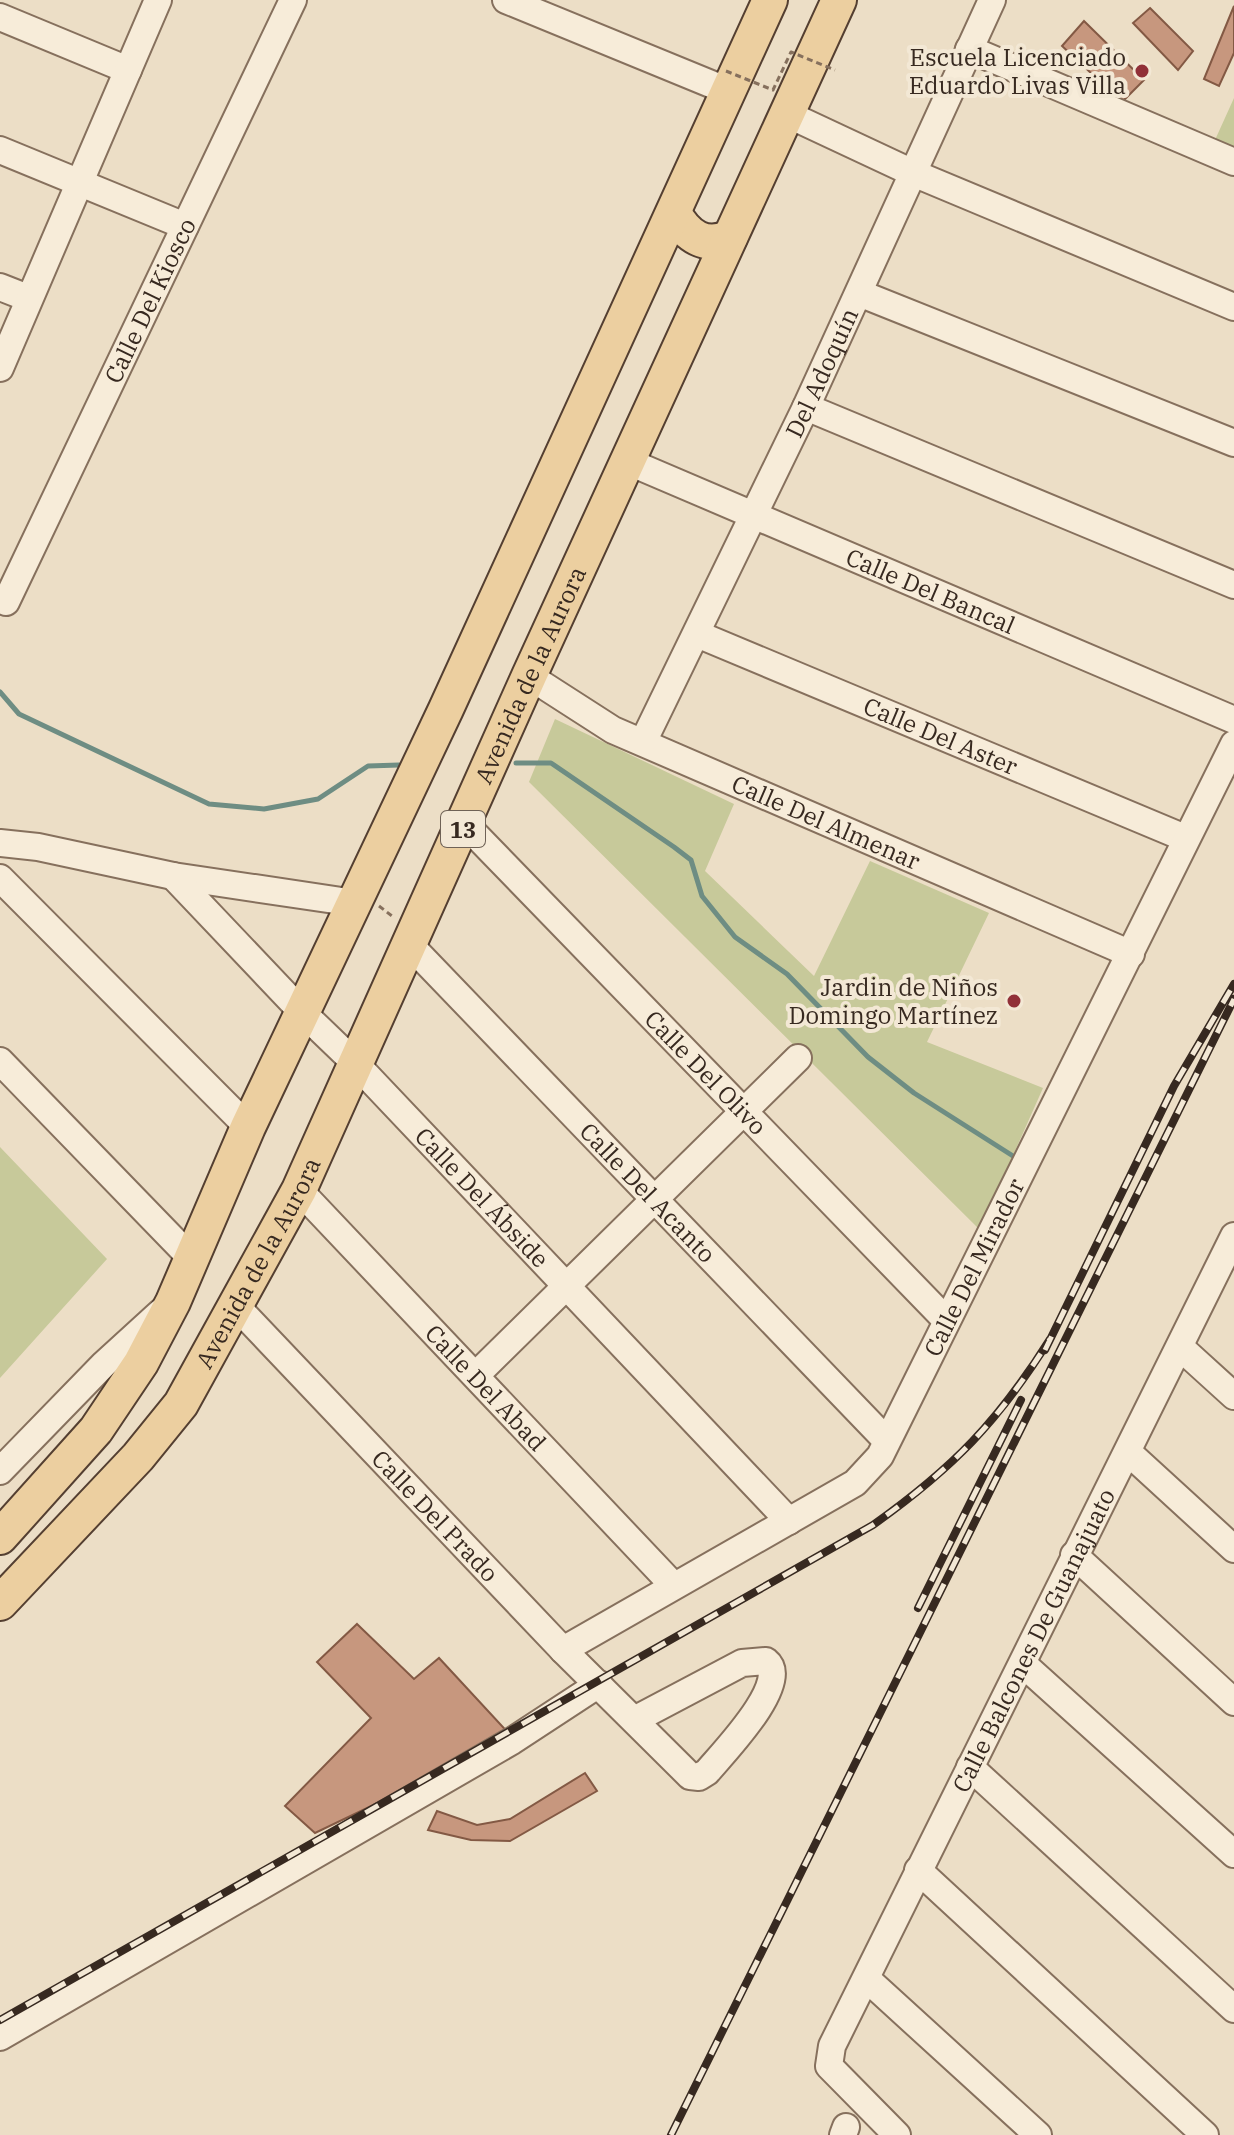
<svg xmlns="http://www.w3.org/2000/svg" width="1234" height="2135" viewBox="0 0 1234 2135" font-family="'IBM Plex Serif',serif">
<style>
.green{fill:#c7c99a}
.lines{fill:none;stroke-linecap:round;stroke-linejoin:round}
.stream{stroke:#6e8d83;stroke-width:5}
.building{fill:#c7977e;stroke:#835944;stroke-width:2}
.minor-casing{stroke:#86705d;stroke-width:30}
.major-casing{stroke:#543f31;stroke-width:38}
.path{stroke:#86705d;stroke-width:3;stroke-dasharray:6 4;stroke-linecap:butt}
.minor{stroke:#f7ecd9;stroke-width:26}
.major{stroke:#eccfa0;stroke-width:34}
.rail-casing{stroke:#372920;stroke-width:8}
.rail{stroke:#f3e8d5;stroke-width:5;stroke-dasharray:15;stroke-linecap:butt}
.path-bridge{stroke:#86705d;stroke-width:3;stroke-dasharray:6 4;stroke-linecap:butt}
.poi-dot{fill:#913038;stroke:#f3e8d5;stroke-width:3}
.labels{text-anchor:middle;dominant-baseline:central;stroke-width:8;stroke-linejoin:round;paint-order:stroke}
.shield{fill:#f3e8d5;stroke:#6f6256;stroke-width:2}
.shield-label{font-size:22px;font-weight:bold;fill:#372920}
.poi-label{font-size:24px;fill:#372920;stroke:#f3e8d5;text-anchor:end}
.street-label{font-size:24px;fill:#372920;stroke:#f3e8d5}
</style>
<rect width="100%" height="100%" fill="#ecdec6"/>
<path class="green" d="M 1234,98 L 1234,148 L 1215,140 Z
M 555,719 L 734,804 L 705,871 L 814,976 L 870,861 L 989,913 L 927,1042 L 1043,1088 L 980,1230 L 529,782 Z
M 0,1147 L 107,1259 L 0,1378 Z"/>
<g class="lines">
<path class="stream" d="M 0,692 L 19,714 L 209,804 L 264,809 L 318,799 L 368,766 L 399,765
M 516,763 L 551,763 L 674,847 L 691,860 L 702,896 L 735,937 L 787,974 L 868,1057 L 914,1093 L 1013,1156"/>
</g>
<path class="building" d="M 1234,6 L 1234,53 L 1219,86 L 1204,79 Z
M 1150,8 L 1193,51 L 1178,70 L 1133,23 Z
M 1084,21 L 1144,80 L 1122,102 L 1062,46 Z
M 357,1624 L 414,1679 L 439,1658 L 513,1738 L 315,1833 L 285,1806 L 371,1718 L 317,1662 Z
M 585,1773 L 597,1791 L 510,1841 L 471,1840 L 428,1830 L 437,1811 L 477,1825 L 510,1819 Z"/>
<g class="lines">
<defs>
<g id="minor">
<path d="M 506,0 L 728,91"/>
<path d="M 0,17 L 128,70"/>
<path d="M 969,49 L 1234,162"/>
<path d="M 787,114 L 913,173 L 1234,307"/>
<path d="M 0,150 L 185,226"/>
<path d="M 0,287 L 28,298"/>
<path d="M 859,293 L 1234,443"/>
<path d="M 0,368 L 158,0"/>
<path d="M 806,407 L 1234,585"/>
<path id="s1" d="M 629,462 L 1234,720"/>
<path id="s2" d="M 6,602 L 293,0"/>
<path id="s3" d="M 697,634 L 1185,838"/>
<path id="s4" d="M 529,676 L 613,730 L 1131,954"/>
<path id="s5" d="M 644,740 L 806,407 L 992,0"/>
<path id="s6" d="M 465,824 L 946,1320"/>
<path d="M 0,843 L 38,847 L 173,876 L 355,903"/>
<path id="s7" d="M 173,876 L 303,1013 L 355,1063 L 789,1521"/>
<path d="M 0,878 L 248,1127"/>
<path id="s8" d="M 408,943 L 886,1440"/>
<path d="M 0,1061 L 192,1259"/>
<path id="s9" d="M 299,1190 L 673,1585"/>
<path id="s10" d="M 237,1307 L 563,1650 L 690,1776 L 699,1777 L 707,1772 C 723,1753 792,1682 766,1661 L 742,1663 L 636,1719"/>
<path d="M 1180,1347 L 1234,1396"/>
<path d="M 476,1375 L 798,1058"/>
<path d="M 1128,1452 L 1234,1549"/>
<path d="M 0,1471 L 104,1364 L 161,1312"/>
<path d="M 1074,1555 L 1234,1702"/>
<path id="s11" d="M 563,1650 L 855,1483 L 880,1456 L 1234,744"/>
<path d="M 1023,1664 L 1234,1854"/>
<path d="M 970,1767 L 1234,2009"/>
<path d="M 918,1870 L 1205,2135"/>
<path d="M 867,1979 L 1038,2135"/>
<path d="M 0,2037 L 512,1741 L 599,1684"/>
<path d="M 843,2135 L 846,2127"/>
<path id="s12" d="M 897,2135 L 829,2066 L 832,2046 L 1234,1236"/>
</g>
<g id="major">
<path d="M 674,213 C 687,236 705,249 730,237"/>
<path d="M 0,1537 L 96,1430 L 141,1363 L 173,1302 L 248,1127 L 446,709 L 770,0"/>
<path id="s13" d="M 0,1603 L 138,1457 L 181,1404 L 299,1190 L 529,676 L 839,0"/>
</g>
</defs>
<use href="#minor" class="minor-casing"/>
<use href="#major" class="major-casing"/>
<path class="path" d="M 379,906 L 392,916"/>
<use href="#minor" class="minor"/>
<use href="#major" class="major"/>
<defs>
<path id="rail" d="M 1045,1350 L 1174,1086 L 1234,984
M 918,1608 L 1021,1400
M 0,2020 L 873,1525 C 953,1468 998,1422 1050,1339
M 671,2135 L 1234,999"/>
</defs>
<use href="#rail" class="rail-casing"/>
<use href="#rail" class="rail"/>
<path class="path-bridge" d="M 726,71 L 773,90 L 791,52 L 835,70"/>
</g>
<g class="poi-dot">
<circle cx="1142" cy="71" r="8"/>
<circle cx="1014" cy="1001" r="8"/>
</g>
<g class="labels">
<rect class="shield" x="441" y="811" width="44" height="36" rx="6"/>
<g class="shield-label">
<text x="463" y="829">13</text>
</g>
<g class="poi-label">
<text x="1126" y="57">Escuela Licenciado<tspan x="1126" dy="28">Eduardo Livas Villa</tspan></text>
<text x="998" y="987">Jardin de Niños<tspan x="998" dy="28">Domingo Martínez</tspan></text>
</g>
<g class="street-label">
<text stroke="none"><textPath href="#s2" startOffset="334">Calle Del Kiosco</textPath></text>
<text stroke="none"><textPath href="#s5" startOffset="408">Del Adoquín</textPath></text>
<text stroke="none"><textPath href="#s1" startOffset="328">Calle Del Bancal</textPath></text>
<text stroke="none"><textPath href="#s13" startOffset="1078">Avenida de la Aurora</textPath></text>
<text stroke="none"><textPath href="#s3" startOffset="264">Calle Del Aster</textPath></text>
<text stroke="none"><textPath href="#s4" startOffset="332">Calle Del Almenar</textPath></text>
<text stroke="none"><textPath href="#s6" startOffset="346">Calle Del Olivo</textPath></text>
<text stroke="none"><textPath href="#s8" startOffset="346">Calle Del Acanto</textPath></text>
<text stroke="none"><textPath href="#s7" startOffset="446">Calle Del Ábside</textPath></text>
<text stroke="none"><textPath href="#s13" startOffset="430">Avenida de la Aurora</textPath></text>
<text stroke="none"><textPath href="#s11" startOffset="584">Calle Del Mirador</textPath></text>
<text stroke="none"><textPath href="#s9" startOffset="272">Calle Del Abad</textPath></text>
<text stroke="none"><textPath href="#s10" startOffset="288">Calle Del Prado</textPath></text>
<text stroke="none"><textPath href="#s12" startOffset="570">Calle Balcones De Guanajuato</textPath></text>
</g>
</g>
</svg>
